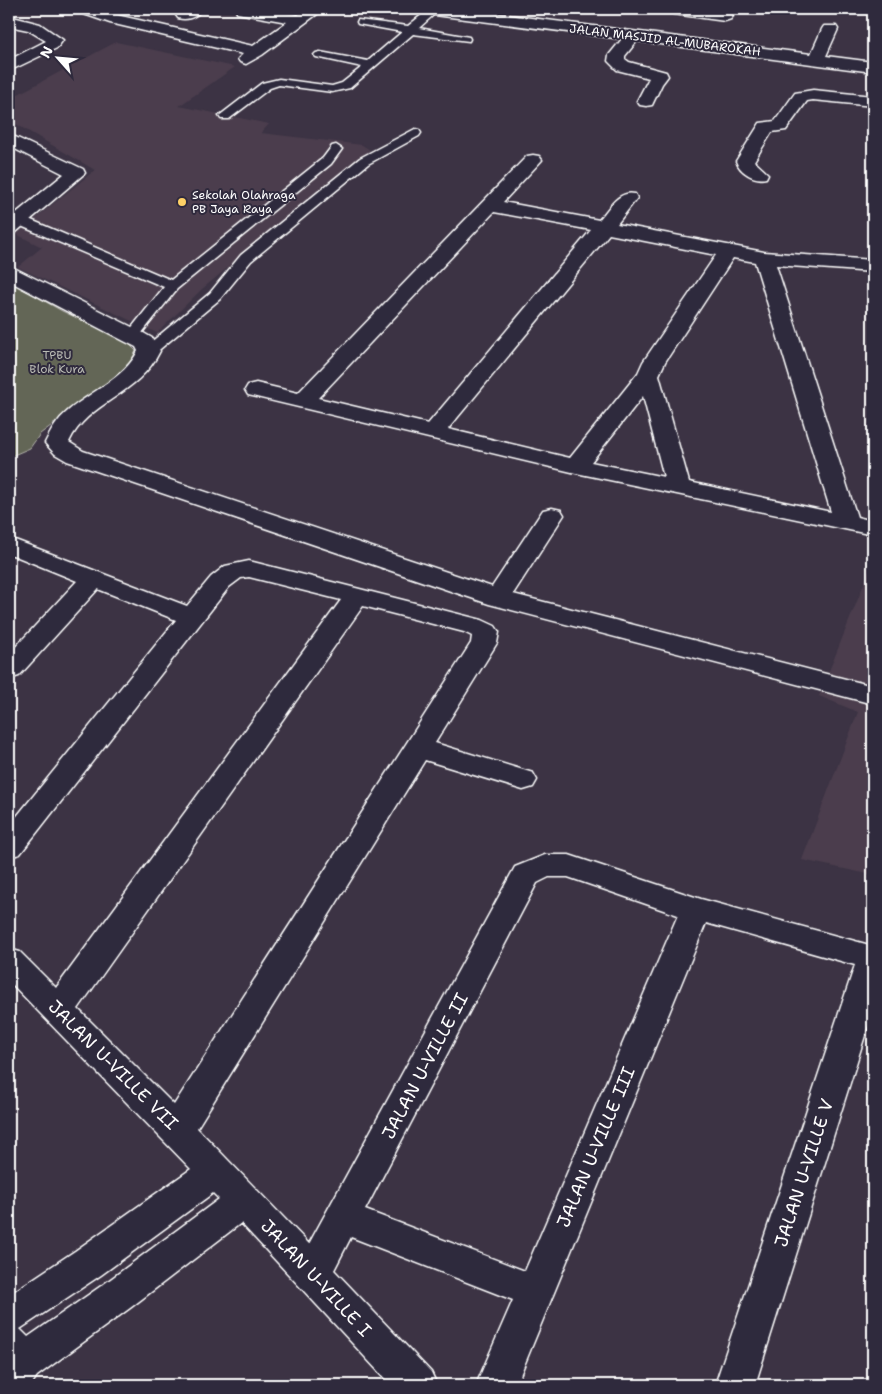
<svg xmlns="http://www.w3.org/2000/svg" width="882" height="1394" viewBox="0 0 882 1394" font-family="'Shantell Sans',sans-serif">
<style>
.built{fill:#4b3e4d}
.green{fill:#646657;stroke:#b2b2ab}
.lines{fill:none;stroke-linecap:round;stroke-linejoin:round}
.service-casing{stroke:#fff;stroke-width:3}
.minor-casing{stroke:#fff;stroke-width:3}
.service{fill:#2f2a3d;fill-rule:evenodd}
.minor{fill:#2f2a3d;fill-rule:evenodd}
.poi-dot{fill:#ffd166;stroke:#2f2a3d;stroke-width:2}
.labels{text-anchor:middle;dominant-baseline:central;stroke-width:4;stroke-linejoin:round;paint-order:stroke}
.far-street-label{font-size:12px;fill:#fff;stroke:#2f2a3d}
.far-poi-label{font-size:12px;fill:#fff;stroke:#2f2a3d;text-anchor:start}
.far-park-label{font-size:12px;fill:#b9bab3;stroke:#2f2a3d}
.near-street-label{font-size:18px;fill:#fff;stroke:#2f2a3d}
</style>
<rect width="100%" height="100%" fill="#3c3344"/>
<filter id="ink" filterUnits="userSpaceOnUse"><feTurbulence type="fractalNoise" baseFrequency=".02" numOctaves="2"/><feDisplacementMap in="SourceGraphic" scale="10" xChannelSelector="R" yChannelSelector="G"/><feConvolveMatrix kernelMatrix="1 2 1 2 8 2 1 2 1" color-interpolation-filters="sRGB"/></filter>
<g filter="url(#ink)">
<path class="built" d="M 116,42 L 235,67 L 179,106 L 269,124 L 261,133 L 362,145 L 370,150 L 202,289 L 157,333 L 18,267 L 42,247 L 16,234 L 95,170 L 9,120 L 9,99 Z
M 870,569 L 873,570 L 873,875 L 802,860 L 858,712 L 819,696 Z"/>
<path class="green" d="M 9,281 L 62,311 L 126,341 L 136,351 L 127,369 L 40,434 L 30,448 L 9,457 Z"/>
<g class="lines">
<defs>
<path id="service" d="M 429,9 L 439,10 L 419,28 L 469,37 L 470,39 L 469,41 L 413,34 L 350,88 L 332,92 L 279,85 L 270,88 L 229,119 L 221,119 L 219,116 L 262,83 L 279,79 L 332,86 L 342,83 L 362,67 L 316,57 L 314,55 L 316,53 L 320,52 L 368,61 L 402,32 L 358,24 L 357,22 L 358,20 L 408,26 Z
M 415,129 L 419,130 L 421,133 L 419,136 L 368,164 L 251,261 L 220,299 L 154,354 L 144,354 L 142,351 L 144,348 L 210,293 L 241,255 L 360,158 Z
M 336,145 L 342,149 L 331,164 L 177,289 L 137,339 L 127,339 L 125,336 L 164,287 L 14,223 L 12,220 L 14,217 L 24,217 L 171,280 L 323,158 L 332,146 Z"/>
<path id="minor" d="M 76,9 L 98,9 L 121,16 L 253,46 L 287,22 L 237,13 L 236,9 L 263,9 L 298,15 L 306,9 L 324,9 L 262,55 L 246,64 L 240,62 L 238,59 L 243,54 L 110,23 L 78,12 Z
M 183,9 L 202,9 C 197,17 187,21 178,18 L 176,15 Z
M 419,9 L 461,9 L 811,54 L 822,29 L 824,26 L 836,26 L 838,29 L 826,56 L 873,62 L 873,72 L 637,41 L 625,56 L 625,59 L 629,62 L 666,72 L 668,76 L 662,84 L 652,105 L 646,106 L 640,105 L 637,101 L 649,78 L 617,70 L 608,61 L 609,55 L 622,39 L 427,14 L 421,12 Z
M 666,9 L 706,9 L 731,13 L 733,16 L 731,19 L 725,21 L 674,14 L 668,12 Z
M 9,16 L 40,24 L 63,40 L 57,48 L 9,71 L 9,60 L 46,41 L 28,30 L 9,26 Z
M 813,90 L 873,96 L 873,106 L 813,100 L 807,101 L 786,130 L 772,132 L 754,161 L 768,174 L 766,178 C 754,181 740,172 736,161 L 760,123 L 775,121 L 795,93 Z
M 9,134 L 83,169 L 85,173 L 16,232 L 9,234 L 9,219 L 64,174 L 9,146 Z
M 533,155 L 539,156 L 542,160 L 503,202 L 599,220 C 609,209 618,190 635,194 L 637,198 L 617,224 L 764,252 L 873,260 L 873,272 L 776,265 L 857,517 L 873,521 L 873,535 L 576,473 L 248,395 L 245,390 L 248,385 L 256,383 L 298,393 L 527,156 ZM 494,212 L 591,230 L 428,424 L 318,398 ZM 609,234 L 716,255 L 643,362 L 638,373 L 570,458 L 448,429 ZM 733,258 L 755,262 L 831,512 L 689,482 L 659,375 L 665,362 ZM 643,396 L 664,477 L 591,462 Z
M 9,267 L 16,269 L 140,331 L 152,338 L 160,351 C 138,396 88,401 69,442 L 83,451 L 492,587 L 543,510 L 552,508 L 561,510 L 564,515 L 513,594 L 873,686 L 873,704 L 489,604 L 67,461 L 55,454 L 45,443 C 51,431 57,420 68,411 C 91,391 124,379 138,351 L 136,347 L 124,341 L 9,281 Z
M 15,540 L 187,606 L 211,577 L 225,566 L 249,561 L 482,620 L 495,626 L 499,632 L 497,643 L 435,743 L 533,773 L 537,780 L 533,787 L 523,790 L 425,760 L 197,1128 L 309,1244 L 515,867 L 545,855 L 569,855 L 701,899 L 873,946 L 873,1010 L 755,1385 L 715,1385 L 855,965 L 706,923 L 516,1385 L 476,1385 L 513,1300 L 351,1237 L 334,1270 L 431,1372 L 437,1385 L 391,1385 L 241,1223 L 130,1308 L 37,1376 L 31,1385 L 9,1385 L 9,1295 L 75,1251 L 191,1169 L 9,981 L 9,949 L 20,952 L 56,988 L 341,600 L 249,577 L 241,578 L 229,587 L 20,854 L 9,857 L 9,826 L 176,620 L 98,589 L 19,676 L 9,679 L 9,654 L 77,581 L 13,555 L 9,555 L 9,541 ZM 363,606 L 464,632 L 472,636 L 471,643 L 174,1105 L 78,1009 ZM 549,877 L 568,877 L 678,915 L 525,1271 L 365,1210 L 537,883 ZM 213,1193 L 219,1199 L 104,1284 L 28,1337 L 20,1329 L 101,1275 Z"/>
</defs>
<use href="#service" class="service-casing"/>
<use href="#minor" class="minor-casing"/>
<use href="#service" class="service"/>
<use href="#minor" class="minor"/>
</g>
</g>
<circle class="poi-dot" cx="182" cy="202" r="5"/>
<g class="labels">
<g class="far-street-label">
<text transform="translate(665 40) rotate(7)">JALAN MASJID AL-MUBAROKAH</text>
</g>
<g class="far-poi-label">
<text x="192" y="195">Sekolah Olahraga<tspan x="192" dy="14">PB Jaya Raya</tspan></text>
</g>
<g class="far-park-label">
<text x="57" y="355">TPBU<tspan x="57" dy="14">Blok Kura</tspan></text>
</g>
<g class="near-street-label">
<text transform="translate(113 1065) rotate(45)">JALAN U-VILLE VII</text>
<text transform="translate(425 1066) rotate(-62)">JALAN U-VILLE II</text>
<text transform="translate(596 1147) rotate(-67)">JALAN U-VILLE III</text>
<text transform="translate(804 1173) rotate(-72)">JALAN U-VILLE V</text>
<text transform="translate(316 1278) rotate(47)">JALAN U-VILLE I</text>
</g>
</g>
<rect width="882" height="1394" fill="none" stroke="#2f2a3d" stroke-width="30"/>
<rect x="15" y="15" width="852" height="1364" fill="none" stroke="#fff" stroke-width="2" filter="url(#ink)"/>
<g transform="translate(58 58) rotate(297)" stroke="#2f2a3d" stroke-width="4" paint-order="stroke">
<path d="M0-4L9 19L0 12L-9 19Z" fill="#ffffff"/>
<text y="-8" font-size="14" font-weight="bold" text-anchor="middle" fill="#ffffff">N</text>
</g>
</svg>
